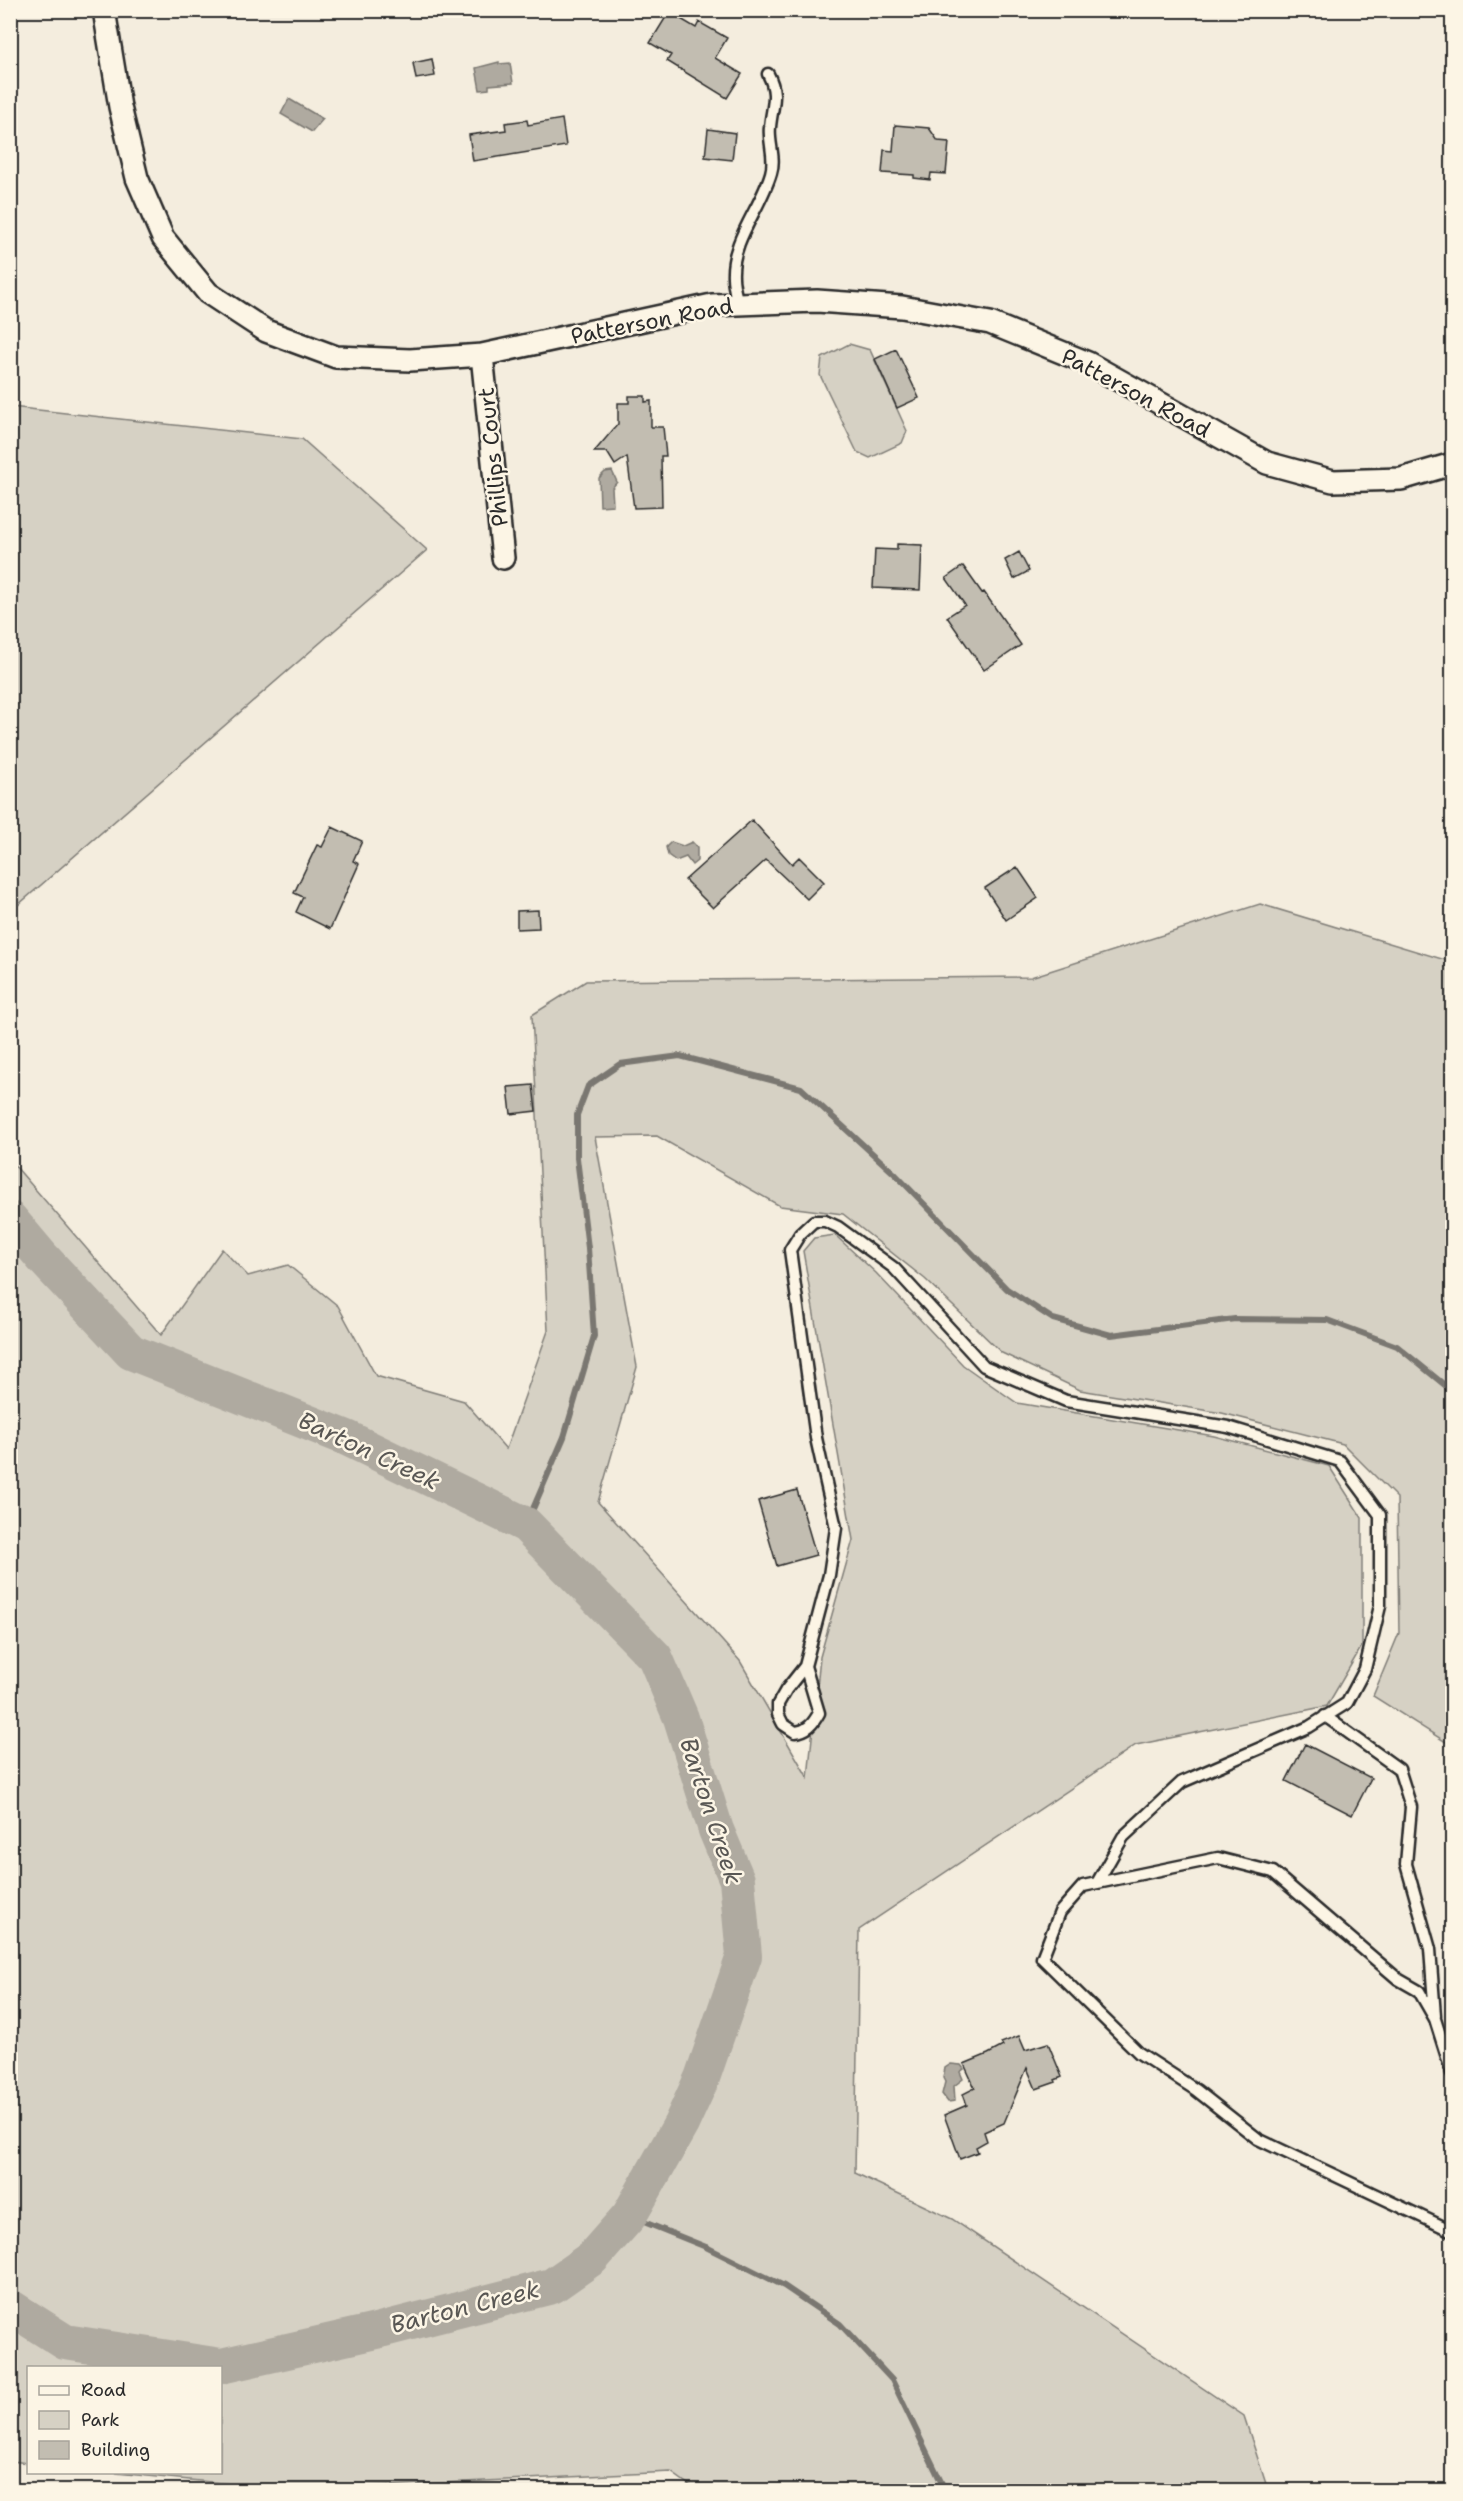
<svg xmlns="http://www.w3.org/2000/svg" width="1463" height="2501" viewBox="0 0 1463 2501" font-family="'Shantell Sans',sans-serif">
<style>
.green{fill:#d6d1c4;stroke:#807e78;stroke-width:1.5}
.water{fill:#afaaa0;stroke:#7a7771;stroke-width:1.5}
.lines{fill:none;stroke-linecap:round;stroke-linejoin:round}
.stream{stroke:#7a7771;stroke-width:6}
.river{stroke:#afaaa0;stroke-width:36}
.building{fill:#c2bdb1;stroke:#2b2b2b;stroke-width:1.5}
.service-casing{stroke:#2b2b2b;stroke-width:15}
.minor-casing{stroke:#2b2b2b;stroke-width:26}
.service{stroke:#fcf5e5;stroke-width:10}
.minor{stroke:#fcf5e5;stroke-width:21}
.labels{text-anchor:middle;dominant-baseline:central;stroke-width:5;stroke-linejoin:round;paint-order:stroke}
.street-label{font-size:22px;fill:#2b2b2b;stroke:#fcf5e5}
.water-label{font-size:24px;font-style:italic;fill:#595754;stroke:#fcf5e5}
</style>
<rect width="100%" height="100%" fill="#f4edde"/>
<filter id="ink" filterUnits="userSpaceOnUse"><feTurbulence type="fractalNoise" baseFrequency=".0167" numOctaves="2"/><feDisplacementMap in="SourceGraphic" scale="12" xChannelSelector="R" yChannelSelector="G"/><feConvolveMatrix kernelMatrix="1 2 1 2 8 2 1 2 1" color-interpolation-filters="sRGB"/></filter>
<g filter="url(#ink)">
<path class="green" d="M 849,344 L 870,350 L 907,431 L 902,443 L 870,458 L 857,452 L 820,375 L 822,358 Z
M 11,407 L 302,439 L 427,550 L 11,911 Z
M 1260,904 L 1452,962 L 1452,1746 L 1373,1696 L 1399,1633 L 1397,1498 L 1343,1444 L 1222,1413 L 1080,1390 L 1002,1353 L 925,1279 L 843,1214 L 780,1206 L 657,1136 L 595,1137 L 637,1367 L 598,1502 L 740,1661 L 808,1778 L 820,1657 L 853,1540 L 803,1251 L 814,1238 L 835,1235 L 876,1273 L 963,1365 L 1017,1403 L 1214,1436 L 1329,1466 L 1362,1518 L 1362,1646 L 1327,1706 L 1136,1745 L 859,1930 L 855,2173 L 952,2219 L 1244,2416 L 1268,2490 L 696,2490 L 671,2472 L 296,2490 L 116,2473 L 220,2472 L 220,2368 L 28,2368 L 28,2463 L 11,2461 L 10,1160 L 161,1335 L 222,1249 L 248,1276 L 288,1265 L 338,1306 L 376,1376 L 464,1401 L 506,1449 L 548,1331 L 532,1015 L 586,981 L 1031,977 Z"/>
<path class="water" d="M 499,62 L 499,64 L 510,63 L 513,83 L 489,85 L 489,89 L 480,90 L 476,68 Z
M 289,99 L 323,119 L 312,132 L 281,114 Z
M 612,471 L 617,482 L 612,488 L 613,505 L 600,506 L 599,478 L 605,472 Z
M 671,842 L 683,846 L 692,842 L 697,847 L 697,861 L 692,865 L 686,857 L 676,861 L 668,855 L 666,847 Z
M 951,2064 L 961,2065 L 964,2069 L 960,2072 L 963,2079 L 954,2086 L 955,2101 L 948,2102 L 942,2094 L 945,2082 L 943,2078 L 945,2068 Z"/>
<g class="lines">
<path class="stream" d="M 526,1525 L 564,1437 L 594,1336 L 588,1248 L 577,1158 L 577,1115 L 588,1086 L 620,1064 L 680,1056 L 801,1088 L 896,1175 L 1007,1289 L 1053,1319 L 1111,1335 L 1235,1319 L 1327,1320 L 1397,1346 L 1452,1391
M 629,2216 L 706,2247 L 784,2286 L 840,2324 L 892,2380 L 945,2490"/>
<path class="river" d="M 10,1219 L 42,1257 L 131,1352 L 347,1438 L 526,1525 L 655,1657 L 681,1718 L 716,1830 L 737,1880 L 744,1956 L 702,2078 L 681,2124 L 629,2216 L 592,2258 L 552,2286 L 376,2331 L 221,2366 L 65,2342 L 10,2307"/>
</g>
<path class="building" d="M 669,12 L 696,28 L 699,22 L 727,38 L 715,58 L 742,74 L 727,98 L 667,61 L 671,55 L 650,43 Z
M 432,59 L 435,76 L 416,79 L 413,63 Z
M 562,119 L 566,146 L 473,161 L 469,135 L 506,130 L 505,123 L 527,120 L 528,125 Z
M 895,125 L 929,128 L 938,141 L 949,142 L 946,174 L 931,173 L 930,180 L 914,178 L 914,175 L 882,173 L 884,150 L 893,151 Z
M 708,129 L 735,133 L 732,160 L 705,157 Z
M 896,349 L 919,398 L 897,408 L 875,359 Z
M 629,396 L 645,396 L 645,402 L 651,401 L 651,427 L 663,427 L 666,456 L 661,456 L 662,507 L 634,508 L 627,457 L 615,465 L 607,452 L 594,452 L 618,424 L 618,403 L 629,403 Z
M 897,544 L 922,545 L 920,590 L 873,588 L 875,549 L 897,550 Z
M 1019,552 L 1029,571 L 1014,579 L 1005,560 Z
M 963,566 L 982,593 L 984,592 L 1021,645 L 984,670 L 947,617 L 965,605 L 946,578 Z
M 752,820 L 792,864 L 799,857 L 824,882 L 807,899 L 766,860 L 713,908 L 685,880 Z
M 332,827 L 362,841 L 353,861 L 359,864 L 330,929 L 296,912 L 303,897 L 294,893 L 317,845 L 322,847 Z
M 1017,867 L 1038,898 L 1006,920 L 985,888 Z
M 538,910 L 539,928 L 517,929 L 517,911 Z
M 533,1085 L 536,1111 L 511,1114 L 508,1087 Z
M 797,1490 L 816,1555 L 777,1566 L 758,1501 Z
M 1305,1744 L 1371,1778 L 1352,1815 L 1286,1781 Z
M 1019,2036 L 1025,2050 L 1048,2043 L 1062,2077 L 1055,2080 L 1056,2082 L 1036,2089 L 1027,2068 L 1004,2123 L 984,2132 L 987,2141 L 976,2147 L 978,2152 L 960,2159 L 944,2115 L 967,2105 L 963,2094 L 975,2088 L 964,2064 L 988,2054 L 1003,2046 L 1001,2043 Z"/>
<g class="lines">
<defs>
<path id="service" d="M 738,304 C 736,295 733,286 733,277 C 731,240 761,208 771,173 C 776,157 768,143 770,127 C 772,105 779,95 768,74
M 805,1666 L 819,1713 C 813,1724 807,1731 795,1732 L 783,1724 L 778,1714 L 778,1704 L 786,1690 L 805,1666 L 829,1575 L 836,1528 L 816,1438 L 790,1250 L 800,1234 L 814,1221 L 825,1221 L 838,1227 L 894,1268 L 984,1366 L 1066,1401 L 1228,1427 L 1340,1461 L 1380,1515 L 1380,1606 L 1365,1669 L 1347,1703 L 1309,1727 L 1182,1782 L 1123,1837 L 1097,1883
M 1325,1716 L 1399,1769 L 1411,1807 L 1406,1864 L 1430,1949 L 1435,2016
M 1452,2073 L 1435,2019 L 1419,1991 L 1398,1979 L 1273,1872 L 1218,1858 L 1083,1886 L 1060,1912 L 1042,1958 L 1139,2053 L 1196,2090 L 1258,2139 L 1452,2231"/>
<path id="minor" d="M 104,10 L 120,107 L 137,178 L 163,238 L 208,293 L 266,331 L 336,357 L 410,360 L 482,355 L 712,305 L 817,301 L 902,307 L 990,323 L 1088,363 L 1267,463 L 1333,481 L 1401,479 L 1452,464
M 482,355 L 503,558"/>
</defs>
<use href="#service" class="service-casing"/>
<use href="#minor" class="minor-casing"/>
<use href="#service" class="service"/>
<use href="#minor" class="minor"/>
</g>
</g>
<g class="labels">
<g class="street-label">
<text transform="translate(652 321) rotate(-11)">Patterson Road</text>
<text transform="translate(1136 393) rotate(28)">Patterson Road</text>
<text transform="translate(493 457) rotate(-96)">Phillips Court</text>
</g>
<g class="water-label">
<text transform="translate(369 1451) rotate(25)">Barton Creek</text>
<text transform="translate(711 1811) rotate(72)">Barton Creek</text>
<text transform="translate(465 2307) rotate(-14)">Barton Creek</text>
</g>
</g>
<rect width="1463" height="2501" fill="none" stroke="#fcf5e5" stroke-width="36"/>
<rect x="18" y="18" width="1427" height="2465" fill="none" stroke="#2b2b2b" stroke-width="2" filter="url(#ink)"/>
<rect x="27" y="2366" width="195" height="108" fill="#fcf5e5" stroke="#a8a49b" stroke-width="1.5"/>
<rect x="39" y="2386" width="30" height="9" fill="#fcf5e5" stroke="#a8a49b" stroke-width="1.5"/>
<text x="81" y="2396" font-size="18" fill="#2b2b2b">Road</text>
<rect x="39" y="2411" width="30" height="18" fill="#d6d1c4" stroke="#a8a49b" stroke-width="1.5"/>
<text x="81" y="2426" font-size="18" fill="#2b2b2b">Park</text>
<rect x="39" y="2441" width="30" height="18" fill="#c2bdb1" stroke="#a8a49b" stroke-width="1.5"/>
<text x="81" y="2456" font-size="18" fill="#2b2b2b">Building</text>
</svg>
